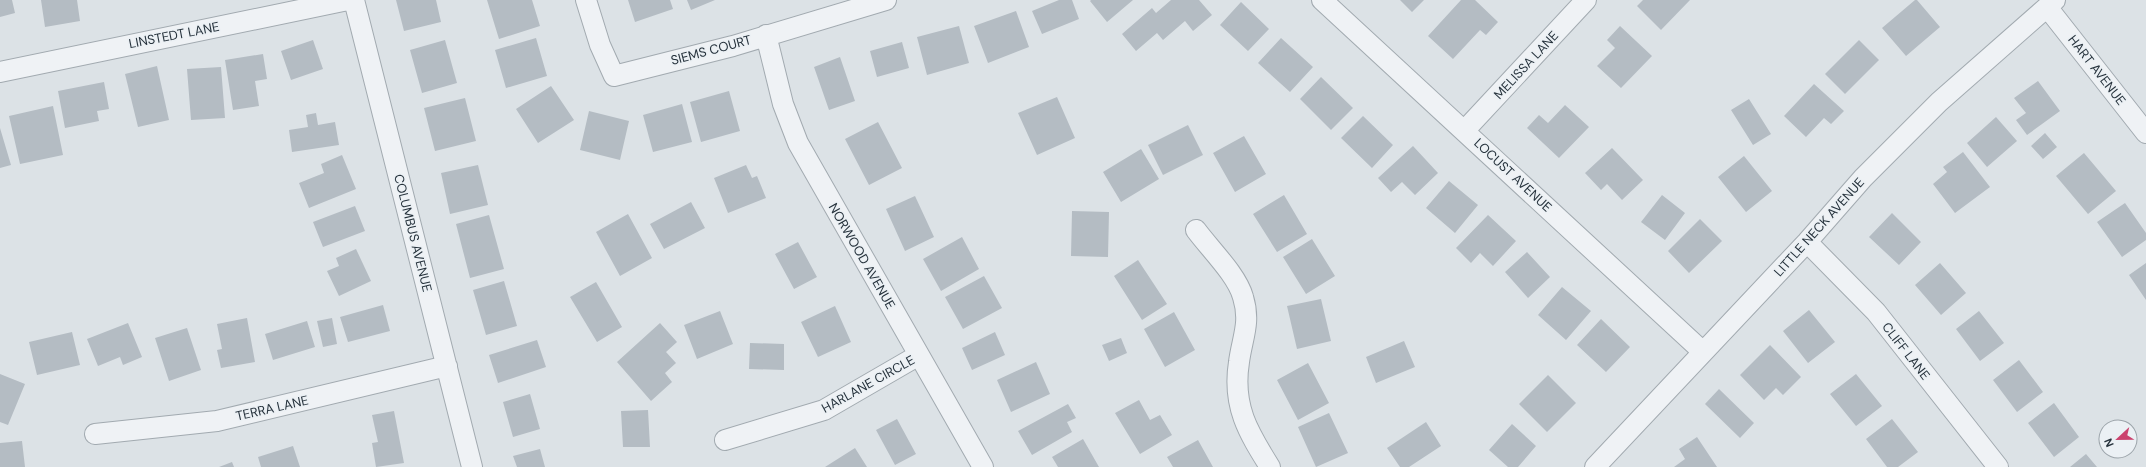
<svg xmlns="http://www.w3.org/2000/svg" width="2146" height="467" viewBox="0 0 2146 467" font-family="'DM Sans',sans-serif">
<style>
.building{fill:#b4bcc3}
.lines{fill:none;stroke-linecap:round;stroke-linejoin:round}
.minor-casing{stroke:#a2aab0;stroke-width:22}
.minor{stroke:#eff2f5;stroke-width:20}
.labels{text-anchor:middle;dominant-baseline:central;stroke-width:3;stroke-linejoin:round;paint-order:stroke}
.street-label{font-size:13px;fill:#26323c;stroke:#ebf0f4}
</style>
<rect width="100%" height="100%" fill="#dce2e6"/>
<path class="building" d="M 0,0 L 12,0 L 15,13 L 0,17 Z
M 41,0 L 77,0 L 80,21 L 45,27 Z
M 396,0 L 436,0 L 441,22 L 404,31 Z
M 487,0 L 532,0 L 540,26 L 499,39 Z
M 628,0 L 670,0 L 673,9 L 635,22 Z
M 687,0 L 715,0 L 691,10 Z
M 1059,0 L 1072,0 L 1079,19 L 1042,34 L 1032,11 Z
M 1091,0 L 1133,0 L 1107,22 L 1090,1 Z
M 1171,0 L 1199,0 L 1212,15 L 1193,31 L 1185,21 L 1163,40 L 1157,33 L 1136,51 L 1122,34 L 1152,8 L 1156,13 Z
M 1400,0 L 1424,0 L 1412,12 Z
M 1461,0 L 1475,0 L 1498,22 L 1486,35 L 1480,30 L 1453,59 L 1428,36 Z
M 1643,0 L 1690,0 L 1661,30 L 1637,6 Z
M 1915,0 L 1917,0 L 1940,27 L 1906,56 L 1882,28 Z
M 1241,2 L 1269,29 L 1248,51 L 1220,25 Z
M 1016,11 L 1029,47 L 988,63 L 974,26 Z
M 959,26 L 969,63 L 927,75 L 917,37 Z
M 1620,26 L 1652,56 L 1621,88 L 1597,66 L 1615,48 L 1607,40 Z
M 536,38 L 547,76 L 506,88 L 495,50 Z
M 1281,38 L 1313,67 L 1290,92 L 1258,63 Z
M 313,40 L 323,69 L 291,80 L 281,51 Z
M 445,40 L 457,83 L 422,93 L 410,50 Z
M 1859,40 L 1879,60 L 1845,94 L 1825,74 Z
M 902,42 L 909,68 L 877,77 L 870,51 Z
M 263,54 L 267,79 L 255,81 L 259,106 L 233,110 L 225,60 Z
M 840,57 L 855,101 L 829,110 L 814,67 Z
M 157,66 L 169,120 L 138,127 L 125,74 Z
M 221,67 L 225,118 L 191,120 L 187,69 Z
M 1321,77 L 1353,108 L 1331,130 L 1300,99 Z
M 2038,81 L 2060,111 L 2027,135 L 2016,120 L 2026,113 L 2014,98 Z
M 104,82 L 109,109 L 97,111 L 99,121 L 65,128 L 58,91 Z
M 1814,84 L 1844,111 L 1831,124 L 1824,118 L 1806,137 L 1784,116 Z
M 551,86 L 574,120 L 538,143 L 516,109 Z
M 729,91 L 740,131 L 701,142 L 690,102 Z
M 1057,97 L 1075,138 L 1037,155 L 1018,113 Z
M 465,98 L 476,141 L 435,151 L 424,108 Z
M 1749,99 L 1771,134 L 1753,145 L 1731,110 Z
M 682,104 L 692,142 L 653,152 L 643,115 Z
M 1565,105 L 1589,127 L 1559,158 L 1527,128 L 1539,115 L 1548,123 Z
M 53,106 L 63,155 L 20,164 L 9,116 Z
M 589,111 L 629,121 L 620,160 L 580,150 Z
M 316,113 L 318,125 L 335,122 L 339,145 L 292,152 L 289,130 L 308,127 L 306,115 Z
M 1363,116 L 1393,145 L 1372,168 L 1341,138 Z
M 1996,117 L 2017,141 L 1987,167 L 1967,143 Z
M 878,122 L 902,168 L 869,185 L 845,139 Z
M 1188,125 L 1203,155 L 1163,175 L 1148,145 Z
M 0,128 L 11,165 L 0,168 Z
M 2045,133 L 2057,147 L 2043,159 L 2031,146 Z
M 1244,136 L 1266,174 L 1235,192 L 1213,153 Z
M 1413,146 L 1438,173 L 1415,195 L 1402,182 L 1391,192 L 1378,178 Z
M 1612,148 L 1643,180 L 1622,200 L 1607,184 L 1601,190 L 1585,173 Z
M 1141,149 L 1159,179 L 1121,202 L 1103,172 Z
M 1963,152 L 1990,187 L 1955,213 L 1933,184 L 1947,172 L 1943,167 Z
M 2084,153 L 2116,191 L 2088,214 L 2056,176 Z
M 342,155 L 356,189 L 309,208 L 299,183 L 324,173 L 321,164 Z
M 1744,156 L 1772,191 L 1746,212 L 1718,177 Z
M 478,165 L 488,205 L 450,214 L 441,173 Z
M 746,165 L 752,178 L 757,176 L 766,198 L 728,213 L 714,178 Z
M 1449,181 L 1478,205 L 1455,233 L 1426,208 Z
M 1284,195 L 1307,234 L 1277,252 L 1253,214 Z
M 1662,195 L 1685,213 L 1665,240 L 1641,222 Z
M 915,196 L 934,237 L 905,251 L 886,209 Z
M 691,202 L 705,228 L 664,249 L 650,224 Z
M 2125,203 L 2146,233 L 2146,240 L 2122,257 L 2097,222 Z
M 355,206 L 365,231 L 323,247 L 313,222 Z
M 1072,211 L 1109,212 L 1108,257 L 1071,256 Z
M 1892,213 L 1921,242 L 1899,265 L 1869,237 Z
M 628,214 L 652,258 L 620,276 L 596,232 Z
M 489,215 L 504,269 L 470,278 L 456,224 Z
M 1488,215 L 1516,241 L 1493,266 L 1480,253 L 1471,263 L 1456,248 Z
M 1700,219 L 1722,241 L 1689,273 L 1668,251 Z
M 962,237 L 979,269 L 941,291 L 923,259 Z
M 1312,239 L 1335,276 L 1306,294 L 1283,257 Z
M 798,242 L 817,277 L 794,289 L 775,254 Z
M 356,249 L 371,281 L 339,296 L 327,271 L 339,266 L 336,258 Z
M 1527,252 L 1550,277 L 1528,298 L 1505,272 Z
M 1138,260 L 1167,304 L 1142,320 L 1114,276 Z
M 1940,263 L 1966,293 L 1941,315 L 1915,285 Z
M 2146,263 L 2146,300 L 2129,275 Z
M 984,276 L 1002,308 L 963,329 L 945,297 Z
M 504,281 L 517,326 L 486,335 L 473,290 Z
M 596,282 L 622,327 L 597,342 L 570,297 Z
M 1562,287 L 1591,311 L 1566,340 L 1538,315 Z
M 1321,299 L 1331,341 L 1297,349 L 1287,306 Z
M 383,305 L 390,331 L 348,342 L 340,317 Z
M 835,306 L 851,342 L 818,357 L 801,322 Z
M 1809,310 L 1835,342 L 1808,363 L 1783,331 Z
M 720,311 L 733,344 L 697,359 L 684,325 Z
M 1979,311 L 2004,343 L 1980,361 L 1956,329 Z
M 1174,312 L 1195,350 L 1165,367 L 1144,329 Z
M 247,318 L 255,362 L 221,368 L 217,350 L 222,349 L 217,324 Z
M 332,318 L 337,344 L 323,347 L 317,321 Z
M 1601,319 L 1630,347 L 1606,372 L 1577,345 Z
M 307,321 L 315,347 L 273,360 L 265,334 Z
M 128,323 L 142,357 L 123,365 L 120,357 L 98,366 L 87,339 Z
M 660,323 L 677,342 L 666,352 L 676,363 L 665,373 L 672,382 L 651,401 L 617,362 Z
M 187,328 L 201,370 L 169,381 L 155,338 Z
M 72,332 L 80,365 L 37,375 L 29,342 Z
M 995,332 L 1005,355 L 972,370 L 962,348 Z
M 1121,338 L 1127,353 L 1109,361 L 1102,345 Z
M 537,340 L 546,367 L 498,383 L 489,355 Z
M 1404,341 L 1415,367 L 1376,383 L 1366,357 Z
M 750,343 L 784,344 L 784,370 L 749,369 Z
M 1770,345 L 1801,377 L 1783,395 L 1776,388 L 1764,400 L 1740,375 Z
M 2019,360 L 2043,392 L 2017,412 L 1993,380 Z
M 1036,362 L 1050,394 L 1011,412 L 997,380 Z
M 1308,363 L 1329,403 L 1298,420 L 1277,380 Z
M 0,374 L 25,384 L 8,425 L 0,422 Z
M 1856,374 L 1882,406 L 1856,426 L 1830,394 Z
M 1548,375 L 1576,403 L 1547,432 L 1519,404 Z
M 1719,389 L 1754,423 L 1740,438 L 1705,404 Z
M 530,394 L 540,429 L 513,437 L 503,402 Z
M 1139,400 L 1150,420 L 1160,415 L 1172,435 L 1140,454 L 1115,413 Z
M 2054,403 L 2079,437 L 2054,457 L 2028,423 Z
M 1068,404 L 1076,418 L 1067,422 L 1072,432 L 1032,455 L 1018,431 Z
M 648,410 L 650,447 L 623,447 L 621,411 Z
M 394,411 L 404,463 L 376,467 L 372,443 L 378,442 L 372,415 Z
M 1329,413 L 1348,453 L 1316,467 L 1298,427 Z
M 897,419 L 916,454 L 895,465 L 876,430 Z
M 1892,419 L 1918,452 L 1898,467 L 1887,467 L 1866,439 Z
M 1426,422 L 1441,446 L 1409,467 L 1400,467 L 1387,448 Z
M 1512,424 L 1536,446 L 1518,467 L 1508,467 L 1489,450 Z
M 1697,437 L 1717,467 L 1674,467 L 1685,459 L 1679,449 Z
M 1083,439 L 1099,467 L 1058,467 L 1052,457 Z
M 1198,440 L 1213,467 L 1173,467 L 1167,457 Z
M 22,441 L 25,467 L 0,467 L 0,443 Z
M 293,446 L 300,467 L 261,467 L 258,457 Z
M 855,448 L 867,467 L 825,467 Z
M 540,449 L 545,467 L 517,467 L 513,456 Z
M 2086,454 L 2097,467 L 2070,467 Z
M 232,462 L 234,467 L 219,467 Z"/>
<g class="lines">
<defs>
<path id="minor" d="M 354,0 L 472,467
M 586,0 L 600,45 L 614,76 L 733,46 L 886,0
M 1322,0 L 1702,351
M 2047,7 L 2146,133
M 766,35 L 783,104 L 798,143 L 983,467
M 0,72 L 348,0
M 1465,130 L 1586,0
M 1196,230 C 1210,249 1237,275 1243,297 C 1251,323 1242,338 1239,362 C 1232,406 1248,432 1270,467
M 1807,242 L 1876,312 L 1998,467
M 95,434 L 217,421 L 447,366
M 725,440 L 824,410 L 919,355
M 1595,467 L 1807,242 L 1863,178 L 1939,102 L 2055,0"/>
</defs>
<use href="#minor" class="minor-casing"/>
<use href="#minor" class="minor"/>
</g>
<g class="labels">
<g class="street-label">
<text transform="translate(174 35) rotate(-11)">LINSTEDT LANE</text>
<text transform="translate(711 50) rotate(-15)">SIEMS COURT</text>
<text transform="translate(1526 65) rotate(-47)">MELISSA LANE</text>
<text transform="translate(2097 70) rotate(52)">HART AVENUE</text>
<text transform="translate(1513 175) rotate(43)">LOCUST AVENUE</text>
<text transform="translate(1819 227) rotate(-48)">LITTLE NECK AVENUE</text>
<text transform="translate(413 233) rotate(76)">COLUMBUS AVENUE</text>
<text transform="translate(862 256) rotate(60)">NORWOOD AVENUE</text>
<text transform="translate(1906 351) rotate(52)">CLIFF LANE</text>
<text transform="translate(868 384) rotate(-29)">HARLANE CIRCLE</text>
<text transform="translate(272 408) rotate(-13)">TERRA LANE</text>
</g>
</g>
<g transform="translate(2118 439) rotate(248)"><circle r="19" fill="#ebf0f4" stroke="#9ca4aa"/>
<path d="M0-3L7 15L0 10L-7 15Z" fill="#cb426e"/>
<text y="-6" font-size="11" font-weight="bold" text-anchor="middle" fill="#26323c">N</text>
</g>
</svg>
